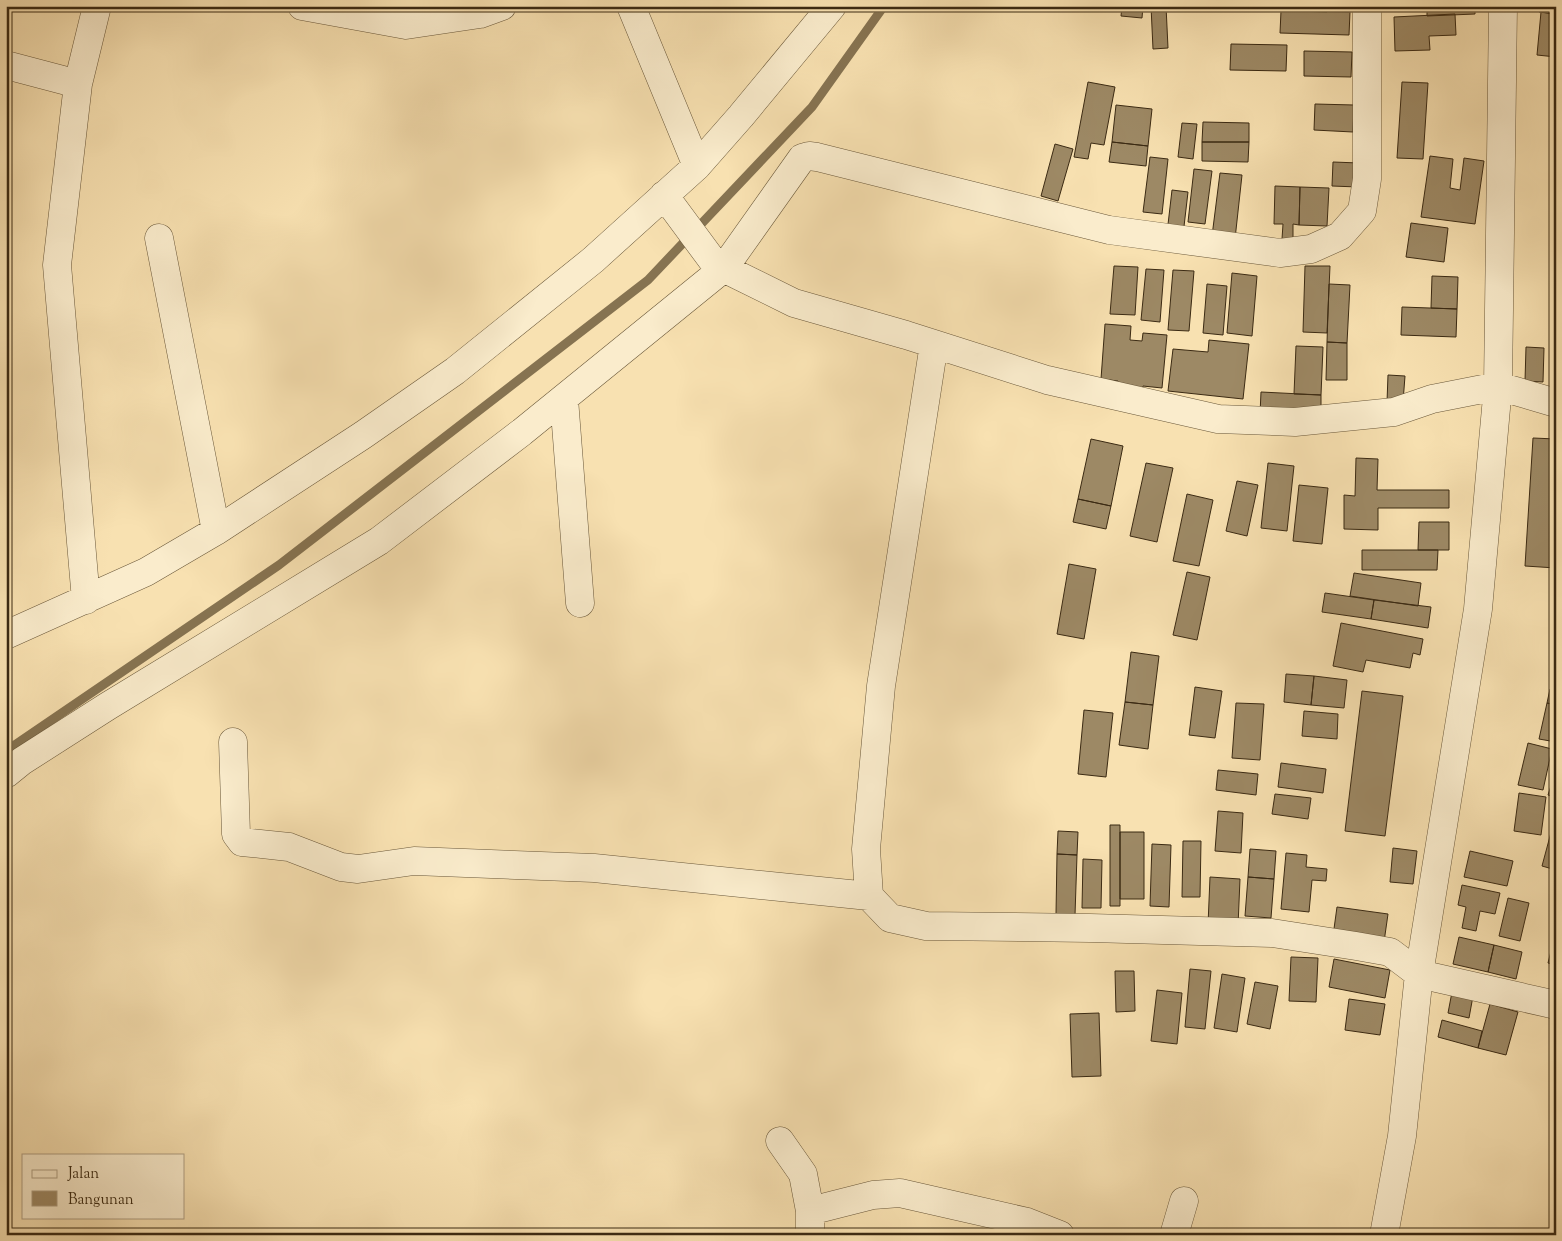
<svg xmlns="http://www.w3.org/2000/svg" width="1562" height="1241" viewBox="0 0 1562 1241" font-family="'Sorts Mill Goudy',serif">
<style>
.lines{fill:none;stroke-linecap:round;stroke-linejoin:round}
.stream{stroke:#867351;stroke-width:9}
.building{fill:#9d8965;stroke:#3b2a13}
.minor-casing{stroke:#6a583a;stroke-width:29}
.minor{stroke:#faeccc;stroke-width:28}
</style>
<rect width="100%" height="100%" fill="#f8e1b1"/>
<filter id="stains"><feTurbulence type="fractalNoise" baseFrequency=".004" numOctaves="4"/><feColorMatrix values="0 0 0 0 .2 0 0 0 0 .09 0 0 0 0 .02 0 0 0 .5 -.17"/></filter>
<radialGradient id="worn" r=".72"><stop offset=".6" stop-color="#630" stop-opacity="0"/><stop offset="1" stop-color="#630" stop-opacity=".3"/></radialGradient>
<g class="lines">
<path class="stream" d="M 6,751 L 279,565 L 648,280 L 812,107 L 884,6"/>
</g>
<path class="building" d="M 1122,6 L 1143,6 L 1142,18 L 1121,16 Z
M 1151,6 L 1166,6 L 1168,48 L 1153,49 Z
M 1257,6 L 1327,6 L 1327,12 L 1257,10 Z
M 1427,6 L 1475,6 L 1475,14 L 1427,16 Z
M 1540,6 L 1556,6 L 1556,14 L 1539,12 Z
M 1281,11 L 1350,12 L 1349,35 L 1280,33 Z
M 1541,12 L 1556,14 L 1556,57 L 1537,55 Z
M 1455,14 L 1456,35 L 1429,36 L 1430,50 L 1395,51 L 1394,17 Z
M 1231,44 L 1287,45 L 1286,71 L 1230,70 Z
M 1304,51 L 1352,52 L 1351,77 L 1304,76 Z
M 1088,82 L 1115,87 L 1104,145 L 1091,143 L 1088,159 L 1074,157 Z
M 1402,82 L 1428,83 L 1423,159 L 1397,158 Z
M 1315,104 L 1354,105 L 1353,132 L 1314,130 Z
M 1116,105 L 1152,109 L 1148,146 L 1112,142 Z
M 1203,122 L 1249,123 L 1249,142 L 1202,142 Z
M 1182,123 L 1197,124 L 1193,159 L 1178,157 Z
M 1112,142 L 1148,146 L 1146,166 L 1109,162 Z
M 1202,142 L 1249,142 L 1248,162 L 1202,161 Z
M 1055,144 L 1073,149 L 1058,201 L 1041,196 Z
M 1430,156 L 1453,159 L 1450,188 L 1460,190 L 1464,158 L 1484,161 L 1475,224 L 1421,217 Z
M 1150,157 L 1168,159 L 1162,214 L 1143,212 Z
M 1333,162 L 1359,163 L 1358,187 L 1332,186 Z
M 1194,169 L 1212,171 L 1205,224 L 1188,222 Z
M 1220,173 L 1242,175 L 1235,239 L 1212,236 Z
M 1275,186 L 1300,187 L 1299,225 L 1293,224 L 1293,239 L 1282,239 L 1283,224 L 1274,224 Z
M 1300,187 L 1329,188 L 1327,226 L 1299,225 Z
M 1172,190 L 1188,192 L 1183,235 L 1167,233 Z
M 1411,223 L 1448,228 L 1444,262 L 1406,257 Z
M 1114,266 L 1138,267 L 1135,315 L 1110,314 Z
M 1305,266 L 1330,266 L 1327,333 L 1303,332 Z
M 1146,269 L 1164,270 L 1160,322 L 1141,320 Z
M 1173,270 L 1194,271 L 1189,331 L 1168,330 Z
M 1232,273 L 1257,276 L 1252,336 L 1227,333 Z
M 1432,276 L 1458,277 L 1457,309 L 1431,308 Z
M 1207,284 L 1227,286 L 1223,335 L 1203,333 Z
M 1329,284 L 1350,285 L 1347,343 L 1327,342 Z
M 1402,307 L 1457,309 L 1456,337 L 1401,335 Z
M 1105,324 L 1131,326 L 1130,340 L 1142,341 L 1143,333 L 1167,335 L 1162,388 L 1143,386 L 1142,393 L 1117,391 L 1118,381 L 1101,379 Z
M 1209,340 L 1249,344 L 1243,399 L 1168,391 L 1173,349 L 1208,352 Z
M 1327,342 L 1347,343 L 1347,380 L 1326,380 Z
M 1296,346 L 1323,347 L 1321,395 L 1294,394 Z
M 1526,347 L 1544,348 L 1543,382 L 1525,381 Z
M 1388,375 L 1405,376 L 1403,402 L 1387,402 Z
M 1261,392 L 1321,395 L 1321,417 L 1260,414 Z
M 1533,438 L 1556,439 L 1556,568 L 1525,566 Z
M 1091,439 L 1123,446 L 1111,506 L 1078,499 Z
M 1356,458 L 1378,459 L 1377,490 L 1449,490 L 1449,508 L 1378,508 L 1378,530 L 1344,529 L 1344,495 L 1355,496 Z
M 1146,463 L 1173,468 L 1157,542 L 1130,536 Z
M 1268,463 L 1294,466 L 1287,531 L 1261,528 Z
M 1237,481 L 1258,485 L 1247,536 L 1226,531 Z
M 1299,485 L 1328,488 L 1322,544 L 1293,541 Z
M 1187,494 L 1213,500 L 1199,566 L 1173,561 Z
M 1078,499 L 1111,506 L 1106,529 L 1073,522 Z
M 1419,522 L 1449,522 L 1449,550 L 1418,550 Z
M 1362,550 L 1438,550 L 1437,570 L 1362,570 Z
M 1069,564 L 1096,569 L 1084,639 L 1057,634 Z
M 1187,572 L 1210,577 L 1197,640 L 1173,635 Z
M 1354,573 L 1421,583 L 1418,606 L 1350,596 Z
M 1325,593 L 1374,600 L 1371,619 L 1322,612 Z
M 1374,600 L 1431,607 L 1428,628 L 1371,619 Z
M 1341,623 L 1423,639 L 1420,655 L 1413,653 L 1410,668 L 1366,660 L 1363,672 L 1333,666 Z
M 1131,652 L 1159,656 L 1153,705 L 1125,702 Z
M 1286,674 L 1314,676 L 1311,705 L 1284,702 Z
M 1314,676 L 1347,680 L 1344,708 L 1311,705 Z
M 1195,687 L 1222,691 L 1215,738 L 1189,735 Z
M 1550,689 L 1556,691 L 1556,705 L 1547,703 Z
M 1362,691 L 1403,696 L 1385,836 L 1345,831 Z
M 1125,702 L 1153,705 L 1148,749 L 1119,745 Z
M 1236,703 L 1264,704 L 1260,760 L 1232,758 Z
M 1547,703 L 1556,705 L 1556,742 L 1539,739 Z
M 1084,710 L 1113,713 L 1106,777 L 1078,774 Z
M 1304,711 L 1338,714 L 1337,739 L 1302,736 Z
M 1528,743 L 1552,749 L 1543,790 L 1518,785 Z
M 1281,763 L 1326,769 L 1323,793 L 1278,787 Z
M 1218,770 L 1258,774 L 1256,795 L 1216,790 Z
M 1556,770 L 1556,798 L 1548,795 Z
M 1519,793 L 1546,797 L 1541,835 L 1514,831 Z
M 1275,794 L 1311,798 L 1308,819 L 1272,814 Z
M 1218,811 L 1243,813 L 1241,853 L 1215,851 Z
M 1110,825 L 1120,825 L 1120,906 L 1110,906 Z
M 1553,825 L 1556,826 L 1556,870 L 1542,866 Z
M 1058,831 L 1078,832 L 1077,855 L 1057,854 Z
M 1120,832 L 1144,832 L 1144,899 L 1120,899 Z
M 1183,841 L 1201,841 L 1200,897 L 1182,897 Z
M 1152,844 L 1171,845 L 1169,907 L 1150,906 Z
M 1393,848 L 1417,851 L 1413,884 L 1390,882 Z
M 1250,849 L 1276,851 L 1274,879 L 1248,877 Z
M 1470,851 L 1513,861 L 1507,886 L 1464,877 Z
M 1286,853 L 1307,855 L 1306,867 L 1327,869 L 1326,881 L 1312,880 L 1309,912 L 1281,909 Z
M 1057,854 L 1077,855 L 1075,915 L 1056,914 Z
M 1083,859 L 1102,860 L 1101,908 L 1082,908 Z
M 1210,877 L 1240,879 L 1238,926 L 1208,925 Z
M 1248,877 L 1274,879 L 1271,918 L 1245,916 Z
M 1462,885 L 1500,893 L 1495,914 L 1480,911 L 1476,931 L 1462,928 L 1466,907 L 1458,905 Z
M 1508,898 L 1529,903 L 1520,941 L 1499,936 Z
M 1337,907 L 1388,914 L 1384,942 L 1333,936 Z
M 1556,931 L 1556,965 L 1548,963 Z
M 1459,937 L 1494,945 L 1488,972 L 1453,964 Z
M 1494,945 L 1522,952 L 1516,979 L 1488,972 Z
M 1291,957 L 1318,958 L 1316,1002 L 1289,1001 Z
M 1334,959 L 1390,970 L 1385,998 L 1329,987 Z
M 1190,969 L 1211,971 L 1205,1029 L 1185,1027 Z
M 1115,971 L 1134,971 L 1135,1011 L 1116,1012 Z
M 1222,974 L 1245,978 L 1237,1032 L 1214,1028 Z
M 1255,982 L 1278,986 L 1270,1029 L 1247,1024 Z
M 1157,990 L 1182,993 L 1177,1044 L 1151,1041 Z
M 1452,992 L 1473,996 L 1469,1018 L 1448,1013 Z
M 1349,999 L 1385,1004 L 1380,1035 L 1345,1030 Z
M 1490,1004 L 1518,1012 L 1506,1055 L 1478,1048 Z
M 1099,1013 L 1101,1076 L 1072,1077 L 1070,1014 Z
M 1442,1020 L 1482,1031 L 1478,1048 L 1438,1037 Z"/>
<g class="lines">
<defs>
<path id="minor" d="M 302,6 L 406,25 L 480,14 L 502,6
M 631,6 L 697,166
M 6,65 L 78,84
M 664,195 L 715,264 L 794,303 L 906,335 L 1047,380 L 1218,419 L 1295,422 L 1394,412 L 1432,399 L 1498,386 L 1556,403
M 159,238 L 216,531
M 934,344 L 881,686 L 866,849 L 869,896 L 890,918 L 926,926 L 1090,928 L 1272,933 L 1356,946 L 1390,952 L 1419,974 L 1556,1005
M 564,399 L 580,603
M 86,600 L 57,265 L 78,84 L 97,6
M 6,635 L 146,572 L 216,531 L 363,435 L 455,371 L 593,260 L 697,166 L 741,116 L 832,6
M 233,742 L 236,834 L 242,842 L 289,847 L 341,867 L 358,869 L 414,861 L 594,868 L 869,896
M 6,774 L 22,761 L 108,706 L 379,541 L 522,432 L 724,268 L 802,158 L 809,156 L 817,157 L 1109,230 L 1280,253 L 1311,249 L 1340,236 L 1362,211 L 1367,179 L 1367,6
M 780,1141 L 803,1174 L 810,1211 L 810,1235
M 810,1211 L 873,1195 L 900,1193 L 1027,1222 L 1060,1235
M 1174,1235 L 1184,1201
M 1384,1235 L 1402,1136 L 1419,974 L 1478,609 L 1498,386 L 1503,6"/>
</defs>
<use href="#minor" class="minor-casing"/>
<use href="#minor" class="minor"/>
</g>
<rect width="1562" height="1241" fill="none" stroke="#f8e1b1" stroke-width="25"/>
<rect x="8" y="8" width="1547" height="1226" fill="none" stroke="#3b2a13" stroke-width="2.5"/>
<rect x="12" y="12" width="1537" height="1216" fill="none" stroke="#3b2a13"/>
<rect x="22" y="1154" width="162" height="65" fill="#faeccc" stroke="#ae9e82"/>
<rect x="32" y="1170" width="25" height="8" fill="#faeccc" stroke="#ae9e82"/>
<text x="68" y="1178" font-size="15" fill="#3b2a13">Jalan</text>
<rect x="32" y="1191" width="25" height="15" fill="#9d8965" stroke="#ae9e82"/>
<text x="68" y="1204" font-size="15" fill="#3b2a13">Bangunan</text>
<rect width="100%" height="100%" filter="url(#stains)"/>
<rect width="100%" height="100%" fill="url(#worn)"/>
</svg>
